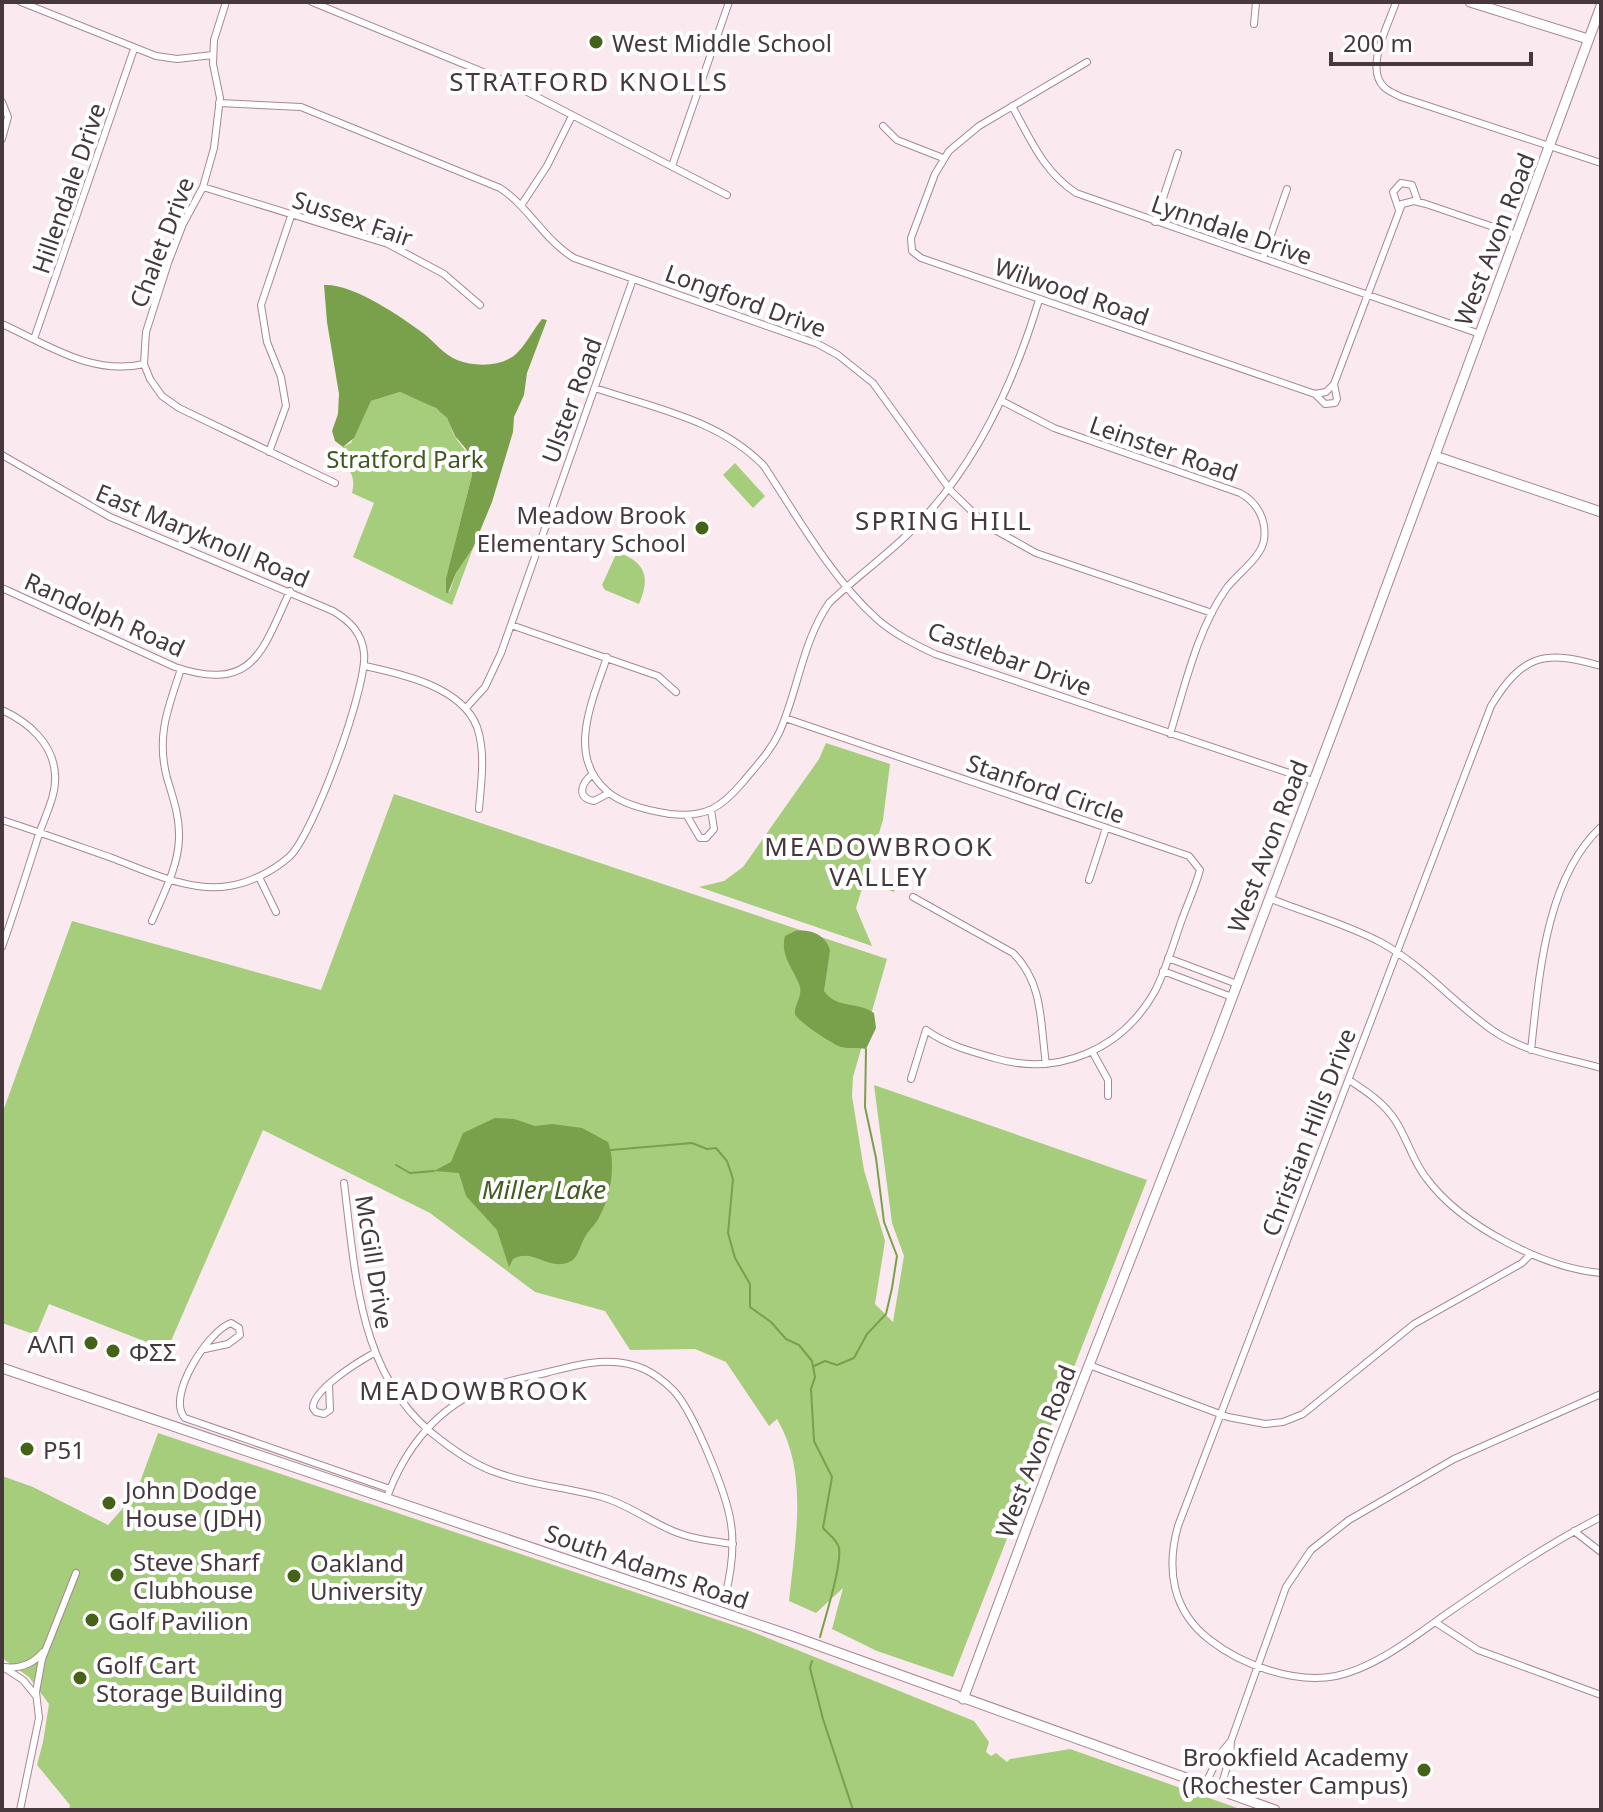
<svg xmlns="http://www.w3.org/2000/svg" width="1603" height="1812" viewBox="0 0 1603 1812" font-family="'Noto Sans',sans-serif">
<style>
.green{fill:#a5cd7b}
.water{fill:#79a04b}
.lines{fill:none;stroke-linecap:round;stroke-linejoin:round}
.stream{stroke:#79a04b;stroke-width:2}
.street-casing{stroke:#a98691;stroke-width:8}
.secondary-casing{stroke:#a98691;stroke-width:11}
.street{stroke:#fff;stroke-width:6}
.secondary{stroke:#fff;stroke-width:9}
.poi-dot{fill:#446318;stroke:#fff;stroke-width:3}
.labels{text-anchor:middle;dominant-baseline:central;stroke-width:8;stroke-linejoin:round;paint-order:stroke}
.poi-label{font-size:24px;fill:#47383d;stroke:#fff;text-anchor:start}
.street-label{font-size:24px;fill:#47383d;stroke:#fff}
.park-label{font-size:24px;fill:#3e581d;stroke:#fff}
.neighbourhood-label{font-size:26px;letter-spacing:2px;fill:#47383d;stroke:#fff}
.water-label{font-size:26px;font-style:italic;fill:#415b20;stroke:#fff}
</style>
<rect width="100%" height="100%" fill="#faeaef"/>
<path class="green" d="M 400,392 C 414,399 436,404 446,417 C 450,422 451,429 454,435 C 466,454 470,450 472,475 L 446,578 L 446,593 L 450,591 L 456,573 L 473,548 L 452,605 L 353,557 L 374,503 L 352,493 C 355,481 353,471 342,464 L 343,447 L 351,443 L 371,401 Z
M 735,463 L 765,496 L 753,508 L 723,475 Z
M 617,552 C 645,562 651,576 639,604 L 605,590 L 602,585 Z
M 826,743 L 890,764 L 883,820 L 865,879 L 895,889 L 894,892 L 864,882 L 856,908 L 872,946 L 699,887 L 724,881 L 743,867 L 819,759 Z
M 394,794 L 887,959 L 853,1077 L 852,1096 L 864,1170 L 885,1241 L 875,1304 L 893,1322 L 904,1256 L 892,1223 L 874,1085 L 1147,1180 L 953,1677 L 877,1651 L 832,1629 L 843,1588 L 816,1613 L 789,1601 C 795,1541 809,1473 777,1419 L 769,1426 L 726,1362 L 695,1349 L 630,1350 L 605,1311 L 535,1292 L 430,1213 L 263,1130 L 167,1350 L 49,1304 L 36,1335 L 2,1323 L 2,1114 L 72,921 L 321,990 Z
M 158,1433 L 748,1630 L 974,1721 L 989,1742 L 986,1752 L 991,1756 L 996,1753 L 1007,1762 L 1010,1759 L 1070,1749 L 1243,1810 L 69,1810 L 70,1805 L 37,1765 L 43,1742 L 49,1704 L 29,1677 L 2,1658 L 2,1476 L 33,1487 L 108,1525 L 131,1499 L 140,1482 Z"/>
<path class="water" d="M 324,285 C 352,283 400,316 423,333 C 435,342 443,354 457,360 C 475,367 501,367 516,354 C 526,345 533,330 542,319 L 547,320 L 527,373 L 524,395 L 514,417 L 513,432 L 492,502 L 473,548 L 456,573 L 448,593 L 446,593 L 446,578 L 472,475 L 471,459 L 466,449 L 455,436 L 447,418 L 436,408 L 400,392 L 371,401 L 354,438 L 343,447 L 335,441 L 332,431 L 338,414 L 339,394 L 327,322 Z
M 795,931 C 810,929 825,934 830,950 L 824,991 C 836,1009 857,1001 874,1013 L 876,1028 L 866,1049 C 858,1047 850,1049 841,1047 C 834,1045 797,1021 795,1014 C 794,1003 804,996 799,984 C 792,967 780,955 785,936 Z
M 495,1118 L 514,1119 L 535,1126 L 552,1124 L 582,1128 L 608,1142 C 617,1165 610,1200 597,1221 C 593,1227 588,1231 585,1237 C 578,1249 579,1262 562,1264 C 544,1266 531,1249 513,1259 L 509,1267 L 497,1230 L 466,1196 L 459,1173 L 434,1171 L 451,1162 L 463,1133 Z"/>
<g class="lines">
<path class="stream" d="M 611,1150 L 692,1143 L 707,1149 L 716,1148 L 727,1161 L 733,1179 L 728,1233 L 735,1258 L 750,1284 L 750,1307 L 771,1322 L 786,1339 L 799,1345 L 812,1361 L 815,1377 L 811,1389 L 814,1441 L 832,1477 L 823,1528 C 828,1534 837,1539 839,1548 C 842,1565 825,1618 820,1637
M 396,1165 L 410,1173 L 434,1171
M 814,1366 L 825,1361 L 837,1365 L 854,1358 L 867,1334 L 886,1314 L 892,1288 L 897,1256 L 884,1222 L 876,1158 L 865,1107 L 866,1049
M 812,1661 L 810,1668 L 823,1719 L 853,1810"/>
<defs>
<path id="street" d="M 21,2 L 156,56 L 177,59 L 213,55
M 226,2 L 214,40 L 213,64 L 220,98 L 214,148 L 203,187 L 183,224 L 168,263 L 146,332 L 145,347 L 144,364 L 150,379 L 162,396 L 179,408 L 335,483
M 312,2 L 510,83 L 727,195
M 1396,2 C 1389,24 1364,68 1384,87 C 1389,92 1396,94 1401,97 L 1601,163
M 1254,24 L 1256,2
M 1087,62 L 979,126 L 949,151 L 935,174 L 911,238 L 912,251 L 921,258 L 1315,394 L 1326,392 L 1334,384 L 1402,204 L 1414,201 L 1426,204 L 1517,235
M 2,102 L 8,117 L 2,139
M 219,103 L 301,107 L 500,188 C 530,208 544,240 574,258 L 818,344 L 838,355 L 873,383 L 951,491 L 986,525 L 1036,553 L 1212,613
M 1012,106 C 1031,140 1043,171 1076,193 L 1480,334
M 883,126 L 897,140 L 943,158
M 672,166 L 729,2
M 203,187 L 388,244 L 444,274 L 480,305
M 522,204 L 547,166 L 572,116
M 1399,210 L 1393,192 L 1401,183 L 1412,185 L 1418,202
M 1155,222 L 1178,153
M 1263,258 L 1287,189
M 2,324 C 48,345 92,376 144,364
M 34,339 L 134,49
M 595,388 C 654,408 720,420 764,466 C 797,516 832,579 877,619 C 894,634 914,644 935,654 L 1313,781
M 1315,394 L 1325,404 L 1335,403 L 1337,399 L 1334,384
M 1002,401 L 1054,428 L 1240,493 C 1257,502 1267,520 1264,540 C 1261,558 1237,574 1226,589 C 1197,630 1185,686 1170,734
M 269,452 L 286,406 L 281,377 L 267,342 L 261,305 L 291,216
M 2,455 L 110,517 L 333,611 C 350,621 362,633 364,653 C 368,685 313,836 289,857 C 273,871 250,883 229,886 C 191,893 147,871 112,858 C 75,845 39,832 2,820
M 2,588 L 175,667 C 254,693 262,651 290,591
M 511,625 L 658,676 L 676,692
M 607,657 C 593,700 565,756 608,792 C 623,805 651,811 670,814 C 705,818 721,808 743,782 C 756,766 770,752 779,733 C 798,691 802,642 829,603 C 854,579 882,559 908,534 C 974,471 1013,386 1039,300
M 365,666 C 402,674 462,687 477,727 C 486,753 481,783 479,809
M 1601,666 C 1544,649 1522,655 1491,706 L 1178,1526 C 1166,1569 1172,1611 1210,1640 C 1242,1665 1294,1684 1336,1676 C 1378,1667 1417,1634 1452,1610 C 1500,1577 1548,1544 1601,1517
M 466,708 L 485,687 L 501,653 L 633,279
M 2,710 C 28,722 53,743 55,774 C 57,794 45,816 39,834 C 27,872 15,910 2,947
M 785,718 L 1189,856 L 1200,870 C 1195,888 1187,905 1181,922 C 1173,945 1166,969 1155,991 C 1122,1050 1058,1077 994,1058 C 969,1051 947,1045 926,1030 L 911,1079
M 593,774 C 581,783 576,798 594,801 L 609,793
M 687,816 L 700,838 L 706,838 L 714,829 L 711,810
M 259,877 L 276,912
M 1089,880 L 1106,828
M 913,897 L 1013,953 C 1044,984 1040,1023 1046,1064
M 1269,898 C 1306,913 1347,924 1382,943 C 1423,966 1454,1003 1492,1030 C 1525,1053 1563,1057 1601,1068
M 152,921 C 163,895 178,867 179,839 C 180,817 173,798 167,778 C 156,736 168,708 181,669
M 1168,958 L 1237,984
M 1163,971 L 1232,997
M 1531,1050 C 1539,978 1545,879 1601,827
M 1093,1053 L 1108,1080 L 1108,1096
M 1349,1080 C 1367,1092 1383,1102 1395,1120 C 1407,1138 1413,1162 1427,1179 C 1462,1226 1544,1268 1601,1273
M 344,1183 C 356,1277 359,1381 442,1441 C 459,1454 475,1465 495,1472 C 529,1485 566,1487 602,1497 C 627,1504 649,1521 673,1531 C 692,1539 712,1541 733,1544
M 205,1349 L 228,1344 L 240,1335 L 239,1328 L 231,1323 C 209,1330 165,1397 185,1418 L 390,1489
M 1089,1365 L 1228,1417 L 1265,1424 L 1283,1422 L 1303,1414 L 1414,1324 L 1522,1263 L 1531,1254
M 329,1385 L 330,1410 L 324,1414 L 316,1412 L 313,1408 C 312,1390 358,1362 374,1353
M 386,1500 C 404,1449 438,1405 490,1387 C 509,1380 529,1377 549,1372 C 581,1364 613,1355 644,1369 C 655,1374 665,1382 674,1391 C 694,1413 727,1494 731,1524 C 735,1549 731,1573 725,1597
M 1574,1531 L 1601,1552
M 1435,1622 L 1478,1650 L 1601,1695
M 4,1667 C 19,1669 33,1664 43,1652
M 6,1669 L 23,1680 L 36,1696
M 1205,1785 L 1220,1754 L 1231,1741
M 1220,1790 L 1230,1757 L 1231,1741 L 1286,1587 L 1311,1550 L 1349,1520 L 1454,1459 L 1601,1394
M 20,1810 L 39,1718 L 36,1692 L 42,1659 L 76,1573"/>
<path id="secondary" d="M 1470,2 L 1588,39
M 1435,456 L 1601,512
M 2,1368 L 792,1636 L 1275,1810
M 963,1699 L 1057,1447 L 1218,1035 L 1343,704 L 1601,6"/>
</defs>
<use href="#street" class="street-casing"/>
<use href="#secondary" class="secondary-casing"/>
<use href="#street" class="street"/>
<use href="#secondary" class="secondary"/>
</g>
<g class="poi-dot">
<circle cx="596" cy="42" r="8"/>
<circle cx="702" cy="528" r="8"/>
<circle cx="91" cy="1343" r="8"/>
<circle cx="113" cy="1351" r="8"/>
<circle cx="27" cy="1449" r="8"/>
<circle cx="109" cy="1503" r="8"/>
<circle cx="117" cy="1575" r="8"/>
<circle cx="294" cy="1576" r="8"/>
<circle cx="92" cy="1620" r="8"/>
<circle cx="80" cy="1678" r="8"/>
<circle cx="1424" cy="1770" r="8"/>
</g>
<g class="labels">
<g class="poi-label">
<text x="612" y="42">West Middle School</text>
<text x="686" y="514" text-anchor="end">Meadow Brook<tspan x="686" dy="28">Elementary School</tspan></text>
<text x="75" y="1343" text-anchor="end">AΛΠ</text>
<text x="129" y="1351">ΦΣΣ</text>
<text x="43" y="1449">P51</text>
<text x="125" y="1489">John Dodge<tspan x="125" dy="28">House (JDH)</tspan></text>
<text x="133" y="1561">Steve Sharf<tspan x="133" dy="28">Clubhouse</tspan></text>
<text x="310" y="1562">Oakland<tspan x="310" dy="28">University</tspan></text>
<text x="108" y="1620">Golf Pavilion</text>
<text x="96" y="1664">Golf Cart<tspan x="96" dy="28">Storage Building</tspan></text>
<text x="1408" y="1756" text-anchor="end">Brookfield Academy<tspan x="1408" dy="28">(Rochester Campus)</tspan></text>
</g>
<g class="street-label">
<text transform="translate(68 188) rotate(-71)">Hillendale Drive</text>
<text transform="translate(353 218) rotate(19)">Sussex Fair</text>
<text transform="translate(1232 229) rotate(19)">Lynndale Drive</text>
<text transform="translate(1494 239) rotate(-69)">West Avon Road</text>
<text transform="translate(161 242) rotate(-69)">Chalet Drive</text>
<text transform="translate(1072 291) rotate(19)">Wilwood Road</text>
<text transform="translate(746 300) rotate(20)">Longford Drive</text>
<text transform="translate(571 400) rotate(-70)">Ulster Road</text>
<text transform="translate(1164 448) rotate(19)">Leinster Road</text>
<text transform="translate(203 535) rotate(23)">East Maryknoll Road</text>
<text transform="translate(105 614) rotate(24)">Randolph Road</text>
<text transform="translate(1010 658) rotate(20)">Castlebar Drive</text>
<text transform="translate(1046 788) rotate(19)">Stanford Circle</text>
<text transform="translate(1267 846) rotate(-69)">West Avon Road</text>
<text transform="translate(1308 1132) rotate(-69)">Christian Hills Drive</text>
<text transform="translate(375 1262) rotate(81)">McGill Drive</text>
<text transform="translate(1035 1451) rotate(-69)">West Avon Road</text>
<text transform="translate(647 1566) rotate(19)">South Adams Road</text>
</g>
<g class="park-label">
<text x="405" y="458">Stratford Park</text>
</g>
<g class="neighbourhood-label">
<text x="589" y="81">STRATFORD KNOLLS</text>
<text x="944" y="520">SPRING HILL</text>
<text x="879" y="846">MEADOWBROOK<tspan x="879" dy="30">VALLEY</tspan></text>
<text x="474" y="1390">MEADOWBROOK</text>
</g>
<g class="water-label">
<text x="544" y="1189">Miller Lake</text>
</g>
</g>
<rect width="1603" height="1812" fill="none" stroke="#47383d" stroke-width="8"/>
<path d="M1331 52v12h200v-12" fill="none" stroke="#47383d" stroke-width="4"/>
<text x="1343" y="52" font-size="24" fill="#47383d" stroke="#ffffff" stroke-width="6" paint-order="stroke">200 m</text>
</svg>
